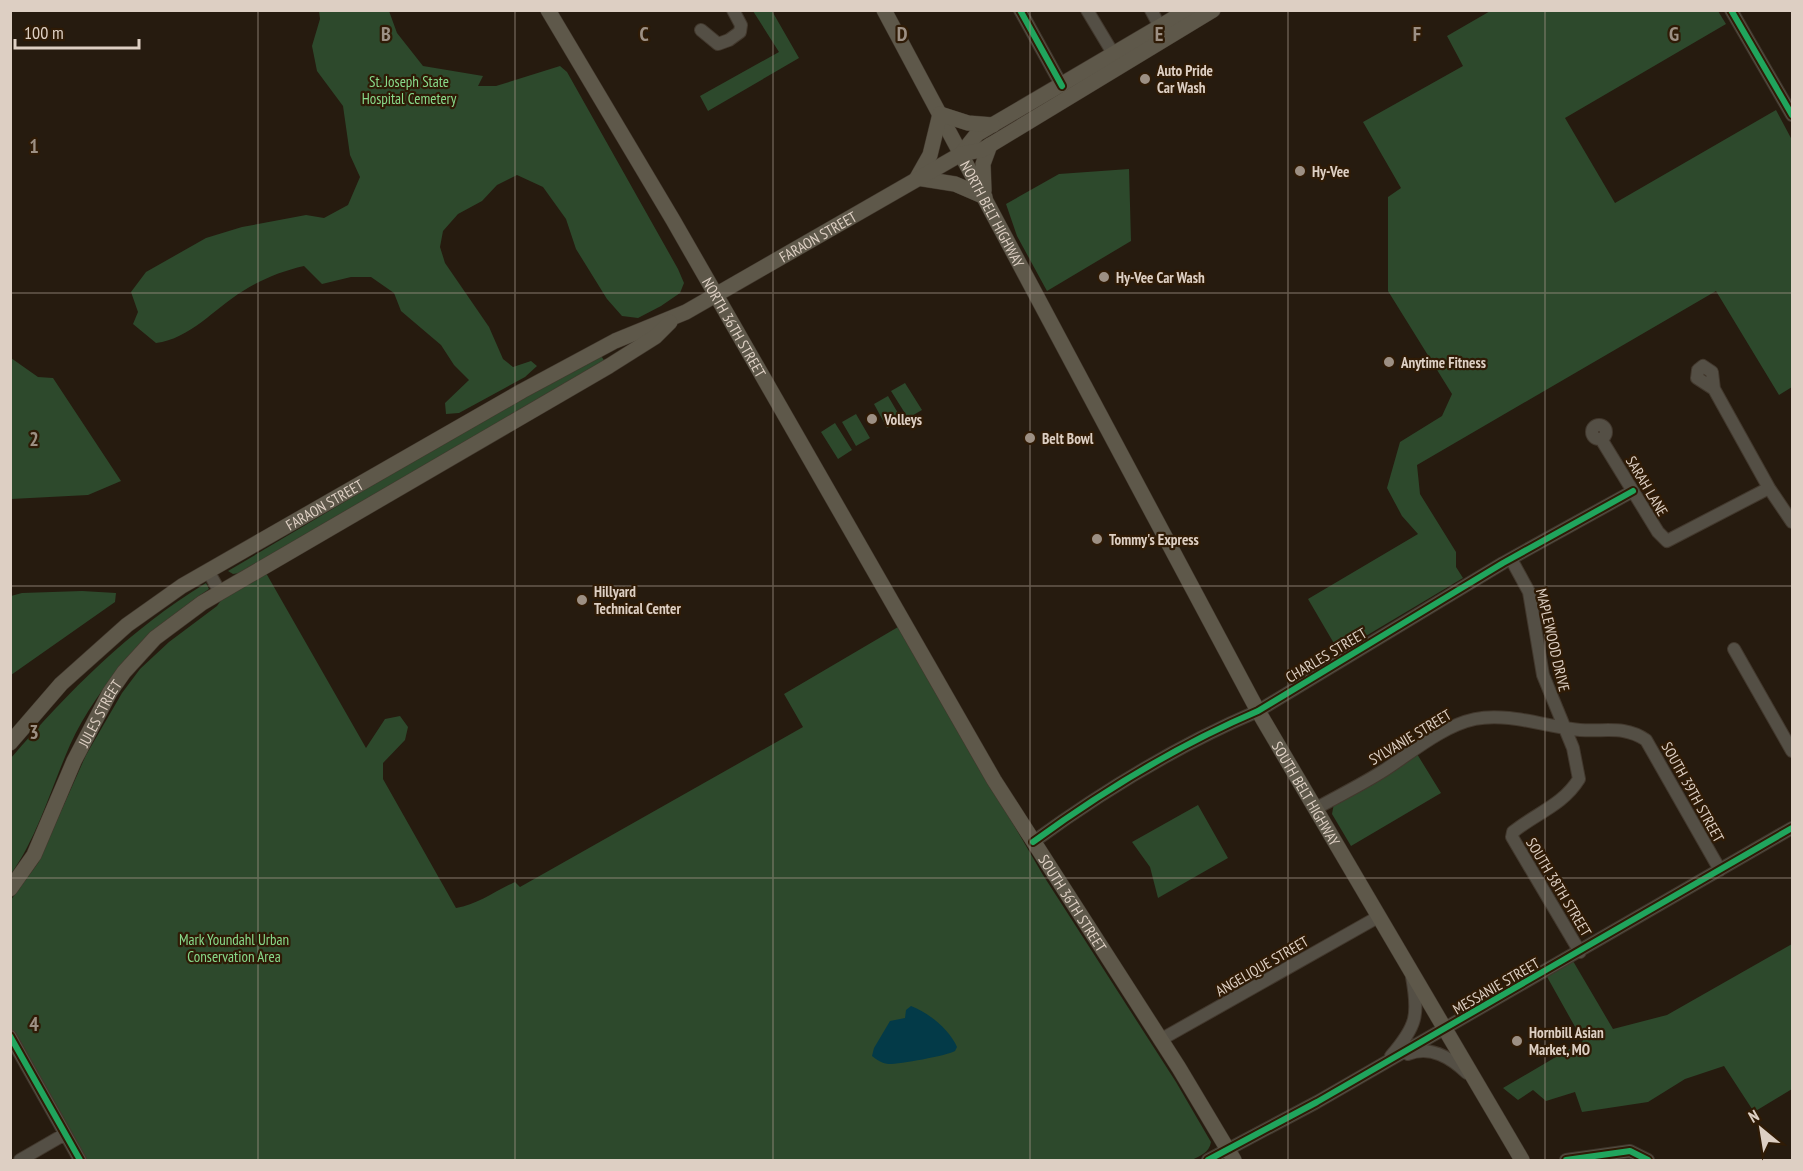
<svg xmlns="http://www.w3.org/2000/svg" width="1803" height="1171" viewBox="0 0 1803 1171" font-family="'PT Sans Narrow',sans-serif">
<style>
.green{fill:#2d492c}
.water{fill:#033a48}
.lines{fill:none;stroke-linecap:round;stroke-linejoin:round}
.minor-casing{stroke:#42382d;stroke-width:14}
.major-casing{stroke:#42382d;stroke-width:16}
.minor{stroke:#544f45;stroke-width:12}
.major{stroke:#5e584a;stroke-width:15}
.cycleway-casing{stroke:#2f1b06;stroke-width:10}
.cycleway{stroke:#20a55d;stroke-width:6}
.grid{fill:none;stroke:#9d9084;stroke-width:1.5;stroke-opacity:0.55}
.poi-dot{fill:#9d9084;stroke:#2f1b06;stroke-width:2}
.labels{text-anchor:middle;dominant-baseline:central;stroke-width:4.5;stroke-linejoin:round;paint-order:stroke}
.poi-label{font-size:15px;font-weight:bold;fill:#ddcfc3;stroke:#2f1b06;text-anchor:start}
.park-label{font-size:15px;fill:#88da8b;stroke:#2f1b06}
.street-label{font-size:15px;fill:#ddcfc3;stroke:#2f1b06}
.grid-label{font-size:20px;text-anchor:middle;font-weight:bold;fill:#9d9084;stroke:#2f1b06;stroke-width:4.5;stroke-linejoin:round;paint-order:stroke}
</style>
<rect width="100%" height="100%" fill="#261b0f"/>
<path class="green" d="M 1492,10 L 1718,11 L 1726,24 L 1565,118 L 1615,203 L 1776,110 L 1792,140 L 1792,387 L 1779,395 L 1716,291 L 1417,465 L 1420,494 L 1456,552 L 1456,567 L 1463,578 L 1339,652 L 1308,599 L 1418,534 L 1402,516 L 1387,488 L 1400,442 L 1442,416 L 1452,394 L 1388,291 L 1388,197 L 1401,188 L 1363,122 L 1463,66 L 1447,36 Z
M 319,11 L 389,11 L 397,33 L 423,66 L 483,76 L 478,86 L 496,86 L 560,66 L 567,72 L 678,269 L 684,283 L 680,293 L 661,306 L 638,318 L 622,316 L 607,299 L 576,249 L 566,219 L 543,187 L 517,175 L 497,185 L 482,201 L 458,214 L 443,231 L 440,247 L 445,263 L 489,327 L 503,359 L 513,367 L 531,361 L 537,366 L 525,377 L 459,413 L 446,414 L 445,403 L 469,380 L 454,365 L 441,345 L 401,311 L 394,293 L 371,277 L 351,277 L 322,284 L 304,266 C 282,271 262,279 243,291 C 215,308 190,339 156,343 L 133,324 L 138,312 L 131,292 L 146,272 L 206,238 L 242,227 L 306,215 L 324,218 L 348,205 L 360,177 L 350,155 L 343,106 L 317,71 L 312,46 L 320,19 Z
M 753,11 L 772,11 L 799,58 L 708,111 L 700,96 L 779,52 Z
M 1129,169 L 1131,241 L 1047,291 L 1017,236 L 1006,204 L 1059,174 Z
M 600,354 L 605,362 L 240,573 L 233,574 L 228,571 L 474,425 Z
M 11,358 L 38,377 L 53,378 L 121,481 L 88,495 L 11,499 Z
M 905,383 L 922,410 L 908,418 L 891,391 Z
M 888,396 L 902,420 L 887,428 L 874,404 Z
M 856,414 L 870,438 L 856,446 L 842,422 Z
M 835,423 L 852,450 L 838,459 L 821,432 Z
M 266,573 L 366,748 L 385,719 L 400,716 L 408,727 L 405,740 L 383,763 L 383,779 L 456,908 C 477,905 495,891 515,882 L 520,887 L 803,727 L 784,694 L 898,627 L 1043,875 L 1176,1082 L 1211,1142 C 1209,1153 1201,1155 1192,1160 L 86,1160 L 11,1031 L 10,901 L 38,863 L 86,755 L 122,693 L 140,669 L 169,642 L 217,606 L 222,599 Z
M 206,583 L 209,589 C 152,627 99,682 70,745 C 51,788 38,836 11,874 L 11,758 C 69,691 129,630 206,583 Z
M 82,591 L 116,593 L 115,602 L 11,675 L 11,596 L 22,593 Z
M 1417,754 L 1441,793 L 1351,846 L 1332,814 L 1334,803 Z
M 1198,805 L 1228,858 L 1158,898 L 1150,867 L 1132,842 Z
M 1792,944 L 1792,1089 L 1754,1112 L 1724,1066 L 1685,1079 L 1648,1102 L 1582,1112 L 1575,1092 L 1546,1101 L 1533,1090 L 1518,1100 L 1503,1088 L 1583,1041 L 1546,975 L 1573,961 L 1613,1029 L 1667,1015 Z"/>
<path class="water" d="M 911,1006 C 928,1012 950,1030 957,1047 L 955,1051 C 946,1056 900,1064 889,1064 C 883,1064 877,1060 872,1056 L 874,1048 L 890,1021 L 905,1018 L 906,1010 Z"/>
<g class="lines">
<defs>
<path id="minor" d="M 1020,10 L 1062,86
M 1087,10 L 1114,55
M 1151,10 L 1160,27
M 1731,10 L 1792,115
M 701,30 L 718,44 L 729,40 L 740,32 L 741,25 L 733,10
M 1703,366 L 1712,372 L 1714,389 L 1697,378 L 1698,370 Z
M 1714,389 L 1769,488 L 1792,522
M1592 432a7 7 0 1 1 14 0a7 7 0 1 1-14 0Z
M 1601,439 L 1658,532 L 1667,541 L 1769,488
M 1511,559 L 1529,592 L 1543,675 L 1573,748 L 1579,779 C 1562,806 1536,813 1513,832 L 1512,837 L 1580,952
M 208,571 L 220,592
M 1734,649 L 1792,751
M 1315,809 C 1338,796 1361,785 1383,771 C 1411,753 1442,726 1475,719 C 1508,712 1547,727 1580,730 C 1605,732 1624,725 1646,740 L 1720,870
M 1033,842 C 1103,791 1178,745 1258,711 L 1503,563 L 1633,491
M 10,1036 L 80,1160
M 1160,1040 L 1378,917
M 1408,1054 C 1431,1045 1451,1058 1467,1073
M 1391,1056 C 1417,1026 1419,1015 1412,977
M 20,1160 L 65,1134
M 1208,1160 L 1317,1102 L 1792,828
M 1566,1160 L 1630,1151 L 1648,1160"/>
<g id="major">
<path id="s1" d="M 548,10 L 673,220 L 994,780 L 1179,1068 L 1234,1160"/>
<path id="s2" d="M 884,10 L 1258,711 L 1522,1160"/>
<path d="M 961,154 L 977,134 L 1188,10"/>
<path d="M 984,191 L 983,164 L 990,145"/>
<path d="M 985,197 L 955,184 L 917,178 L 930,155 L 940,114 L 968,123 L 993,125"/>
<path id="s3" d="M 10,743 L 61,684 L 127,625 L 182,586 L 522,391 L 615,341 L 686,312 L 961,154 L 982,150 L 1213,10"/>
<path id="s4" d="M 10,889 L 34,855 L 74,761 L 110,692 L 124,672 L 155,638 L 202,603 L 609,366 L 655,337 L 670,322"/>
</g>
</defs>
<use href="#minor" class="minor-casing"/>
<use href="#major" class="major-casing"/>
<use href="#minor" class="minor"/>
<use href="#major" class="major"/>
<defs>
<path id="cycleway" d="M 1020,10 L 1062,86
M 1731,10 L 1792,115
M 1033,842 C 1103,791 1178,745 1258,711 L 1503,563 L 1633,491
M 10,1036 L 80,1160
M 1208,1160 L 1317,1102 L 1792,828
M 1566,1160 L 1630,1151 L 1648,1160"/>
</defs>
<use href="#cycleway" class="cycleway-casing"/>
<use href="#cycleway" class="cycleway"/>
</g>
<path class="grid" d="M 258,10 L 258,1160M 515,10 L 515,1160M 773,10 L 773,1160M 1030,10 L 1030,1160M 1288,10 L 1288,1160M 1545,10 L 1545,1160M 10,293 L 1792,293M 10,586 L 1792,586M 10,878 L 1792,878"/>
<g class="poi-dot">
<circle cx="1145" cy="79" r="6"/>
<circle cx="1300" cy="171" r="6"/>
<circle cx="1104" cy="277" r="6"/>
<circle cx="1389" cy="362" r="6"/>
<circle cx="872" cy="419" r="6"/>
<circle cx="1030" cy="438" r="6"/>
<circle cx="1097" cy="539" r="6"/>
<circle cx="582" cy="600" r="6"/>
<circle cx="1517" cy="1041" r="6"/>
</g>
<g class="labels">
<g class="poi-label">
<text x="1157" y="70">Auto Pride<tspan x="1157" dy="17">Car Wash</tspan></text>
<text x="1312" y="171">Hy-Vee</text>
<text x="1116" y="277">Hy-Vee Car Wash</text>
<text x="1401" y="362">Anytime Fitness</text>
<text x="884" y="419">Volleys</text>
<text x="1042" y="438">Belt Bowl</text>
<text x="1109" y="539">Tommy's Express</text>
<text x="594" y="591">Hillyard<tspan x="594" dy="17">Technical Center</tspan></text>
<text x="1529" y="1032">Hornbill Asian<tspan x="1529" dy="17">Market, MO</tspan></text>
</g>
<g class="park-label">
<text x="409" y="81">St. Joseph State<tspan x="409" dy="17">Hospital Cemetery</tspan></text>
<text x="234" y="939">Mark Youndahl Urban<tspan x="234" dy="17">Conservation Area</tspan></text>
</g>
<g class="street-label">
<text stroke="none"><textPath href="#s2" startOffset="231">NORTH BELT HIGHWAY</textPath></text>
<text stroke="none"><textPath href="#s3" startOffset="960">FARAON STREET</textPath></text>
<text stroke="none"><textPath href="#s1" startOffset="368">NORTH 36TH STREET</textPath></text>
<text transform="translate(1647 486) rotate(59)">SARAH LANE</text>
<text stroke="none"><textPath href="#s3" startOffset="398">FARAON STREET</textPath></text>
<text transform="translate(1553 640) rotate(77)">MAPLEWOOD DRIVE</text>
<text transform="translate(1326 655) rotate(-31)">CHARLES STREET</text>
<text stroke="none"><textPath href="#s4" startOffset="198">JULES STREET</textPath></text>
<text transform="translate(1410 737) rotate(-31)">SYLVANIE STREET</text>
<text transform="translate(1693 792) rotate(61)">SOUTH 39TH STREET</text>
<text stroke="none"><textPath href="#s2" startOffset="890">SOUTH BELT HIGHWAY</textPath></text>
<text transform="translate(1559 887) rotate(59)">SOUTH 38TH STREET</text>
<text stroke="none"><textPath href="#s1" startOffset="1036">SOUTH 36TH STREET</textPath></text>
<text transform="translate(1262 966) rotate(-30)">ANGELIQUE STREET</text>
<text transform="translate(1496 986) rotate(-30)">MESSANIE STREET</text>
</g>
</g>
<g class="grid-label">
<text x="386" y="41">B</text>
<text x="644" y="41">C</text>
<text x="902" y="41">D</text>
<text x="1159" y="41">E</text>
<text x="1417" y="41">F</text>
<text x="1674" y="41">G</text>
<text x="34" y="153">1</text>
<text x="34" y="446">2</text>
<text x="34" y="739">3</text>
<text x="34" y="1031">4</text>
</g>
<rect width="1803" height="1171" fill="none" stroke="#ddcfc3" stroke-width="24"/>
<g transform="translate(1761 1129) rotate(330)" stroke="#2f1b06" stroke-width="4.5" paint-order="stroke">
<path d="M0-4.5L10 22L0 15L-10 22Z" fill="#ddcfc3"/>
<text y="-9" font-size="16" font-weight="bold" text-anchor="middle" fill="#ddcfc3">N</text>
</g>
<path d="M15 39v9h124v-9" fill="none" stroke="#ddcfc3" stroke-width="3"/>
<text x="24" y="39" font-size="18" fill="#ddcfc3" stroke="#2f1b06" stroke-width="4.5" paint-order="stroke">100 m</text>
</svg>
